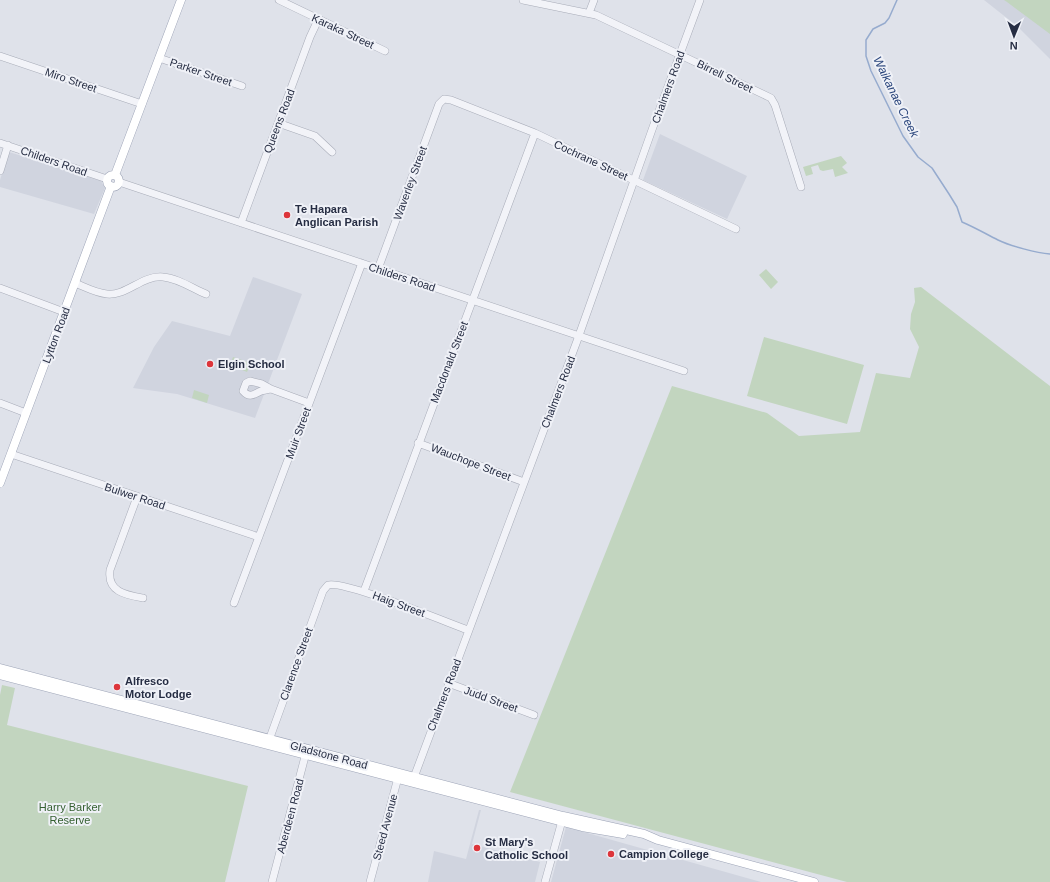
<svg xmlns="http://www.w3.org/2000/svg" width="1050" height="882" viewBox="0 0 1050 882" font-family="Arial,sans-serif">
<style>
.built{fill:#d0d4df}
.green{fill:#c2d5bf}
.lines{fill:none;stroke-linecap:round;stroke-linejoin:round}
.stream{stroke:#96abce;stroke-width:1.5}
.minor-casing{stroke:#a8acb8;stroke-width:8}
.major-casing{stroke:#9da4b7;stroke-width:9}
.minor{stroke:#f2f3f8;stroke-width:7}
.major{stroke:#fff;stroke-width:8}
.poi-dot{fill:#dd353b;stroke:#eff1f7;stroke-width:1.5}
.labels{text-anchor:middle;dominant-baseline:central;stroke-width:4;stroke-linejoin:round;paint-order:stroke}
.street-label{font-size:11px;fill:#262d43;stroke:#eff1f7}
.poi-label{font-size:11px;font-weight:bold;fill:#262d43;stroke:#eff1f7;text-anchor:start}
.park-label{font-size:11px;fill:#356031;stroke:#eff1f7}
.water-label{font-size:12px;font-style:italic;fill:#2b467c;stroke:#eff1f7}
</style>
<rect width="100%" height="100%" fill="#dfe2ea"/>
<path class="built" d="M 984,0 L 1050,0 L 1050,59 L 1017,26 Z
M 660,134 L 747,176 L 727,219 L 643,180 Z
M 9,152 L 101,181 L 105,188 L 94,214 L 0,187 L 0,180 Z
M 253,277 L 302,294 L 255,418 L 177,394 L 133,388 L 154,347 L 172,321 L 230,336 Z
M 479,810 L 481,810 L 472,844 L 540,862 L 535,882 L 428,882 L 434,851 L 466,859 Z
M 566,827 L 761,882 L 551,882 Z"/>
<path class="green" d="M 1004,0 L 1050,0 L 1050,34 L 1007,2 Z
M 841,156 L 847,163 L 842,167 L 848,173 L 835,177 L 833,169 L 823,171 L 820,170 L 818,165 L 811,167 L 813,174 L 806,176 L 803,167 Z
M 766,269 L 778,282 L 771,289 L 759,275 Z
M 921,287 L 1050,386 L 1050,882 L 847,882 L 510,792 L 672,386 L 767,413 L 799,436 L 860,432 L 876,373 L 910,378 L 919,347 L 910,329 L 911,314 L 915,302 L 914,288 Z
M 764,337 L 864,365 L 847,424 L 747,396 Z
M 233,357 L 251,363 L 247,372 L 230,365 Z
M 194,390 L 209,395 L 207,403 L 192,398 Z
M 2,685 L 15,688 L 7,725 L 248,786 L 225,882 L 0,882 L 0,695 Z"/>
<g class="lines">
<path class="stream" d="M 897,0 L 889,18 L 885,23 L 873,29 L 866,40 L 866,56 L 871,71 L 903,136 L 918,157 L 932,168 L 949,194 L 957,207 L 962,222 C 974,227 986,234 998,240 C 1010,246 1037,253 1050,254"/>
<defs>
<path id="minor" d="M 279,0 L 385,51
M 523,0 L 596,15 L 771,98 L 775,105 L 801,187
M 589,13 L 594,0
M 0,56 L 142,104
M 159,58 L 242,86
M 278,123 L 315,136 L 332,152
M 0,143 L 107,179
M 0,171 L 8,145
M 119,182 L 684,371
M 241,223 L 310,37 L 318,20
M 378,269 L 439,104 L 444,99 L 451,100 L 535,133 L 736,229
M 75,283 C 85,287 96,293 107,294 C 127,296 142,275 163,277 C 177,278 192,288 206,294
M 0,288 L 64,312
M 271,389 C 268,390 264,390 261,391 C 254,394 250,399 243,391 L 246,383 L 250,381 L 262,384 L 271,389 L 309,403
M 0,403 L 26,413
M 418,443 L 524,482
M 11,454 L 259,537
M 137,497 L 110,570 C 107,592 126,595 143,598
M 364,591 L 535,133
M 234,603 L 362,263
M 448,683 L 534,715
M 268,743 L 323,591 L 328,585 C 344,580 446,622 468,630
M 413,780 L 577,341 L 653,127 L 700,0
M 272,882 L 307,749
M 370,882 L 399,774
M 545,882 L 563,817"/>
<path id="major" d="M107 181a6 6 0 1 1 12 0a6 6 0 1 1-12 0Z
M 115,175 L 181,0
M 0,483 L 111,186
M 0,668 L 563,816 L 644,834 L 658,840 L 814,882
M 0,675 L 582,827 L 623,834"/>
</defs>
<use href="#minor" class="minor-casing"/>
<use href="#major" class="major-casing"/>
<use href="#minor" class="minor"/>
<use href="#major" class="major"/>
</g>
<g class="poi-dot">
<circle cx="287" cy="215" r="4"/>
<circle cx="210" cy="364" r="4"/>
<circle cx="117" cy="687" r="4"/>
<circle cx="477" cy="848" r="4"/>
<circle cx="611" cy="854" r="4"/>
</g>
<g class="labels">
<g class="street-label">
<text transform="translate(343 31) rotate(25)">Karaka Street</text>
<text transform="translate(201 72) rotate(19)">Parker Street</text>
<text transform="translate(725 76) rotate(26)">Birrell Street</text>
<text transform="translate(71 80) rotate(19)">Miro Street</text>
<text transform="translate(668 87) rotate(-70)">Chalmers Road</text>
<text transform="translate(279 121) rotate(-69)">Queens Road</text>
<text transform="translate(591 160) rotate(25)">Cochrane Street</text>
<text transform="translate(54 161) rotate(19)">Childers Road</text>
<text transform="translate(410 183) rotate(-70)">Waverley Street</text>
<text transform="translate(402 277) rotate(18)">Childers Road</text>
<text transform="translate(56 335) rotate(-69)">Lytton Road</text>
<text transform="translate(449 362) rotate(-69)">Macdonald Street</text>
<text transform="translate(558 392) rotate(-69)">Chalmers Road</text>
<text transform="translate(298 433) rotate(-70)">Muir Street</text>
<text transform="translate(471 462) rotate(21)">Wauchope Street</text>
<text transform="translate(135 496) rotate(18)">Bulwer Road</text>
<text transform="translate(399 604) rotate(20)">Haig Street</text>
<text transform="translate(296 664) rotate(-70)">Clarence Street</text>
<text transform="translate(444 695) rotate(-69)">Chalmers Road</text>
<text transform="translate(491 699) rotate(20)">Judd Street</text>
<text transform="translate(329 755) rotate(15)">Gladstone Road</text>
<text transform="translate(290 816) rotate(-75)">Aberdeen Road</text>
<text transform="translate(385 827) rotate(-75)">Steed Avenue</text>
</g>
<g class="poi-label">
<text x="295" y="209">Te Hapara<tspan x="295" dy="13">Anglican Parish</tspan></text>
<text x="218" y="364">Elgin School</text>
<text x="125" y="681">Alfresco<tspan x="125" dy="13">Motor Lodge</tspan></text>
<text x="485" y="842">St Mary's<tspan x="485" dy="13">Catholic School</tspan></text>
<text x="619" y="854">Campion College</text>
</g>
<g class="park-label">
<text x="70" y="807">Harry Barker<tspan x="70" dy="13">Reserve</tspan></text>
</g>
<g class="water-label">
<text transform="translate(896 97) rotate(64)">Waikanae Creek</text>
</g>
</g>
<g transform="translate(1014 36) rotate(181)" stroke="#eff1f7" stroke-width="3" paint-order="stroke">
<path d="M0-3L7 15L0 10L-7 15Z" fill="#262d43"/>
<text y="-6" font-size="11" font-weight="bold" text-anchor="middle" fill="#262d43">N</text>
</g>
</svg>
